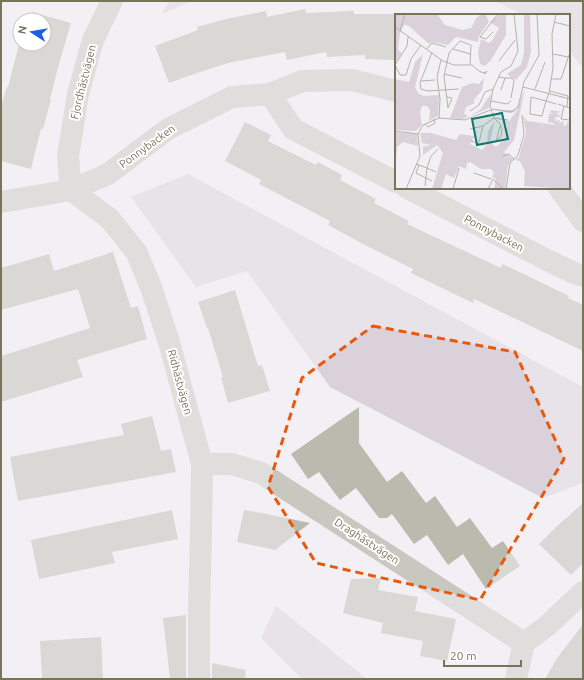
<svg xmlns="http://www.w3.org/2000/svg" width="584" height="680" viewBox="0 0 584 680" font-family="Ubuntu,sans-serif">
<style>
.green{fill:#dbd1db}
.building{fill:#bbbaaf}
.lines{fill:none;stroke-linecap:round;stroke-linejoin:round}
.minor{stroke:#c8c8c1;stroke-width:22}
.marked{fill:none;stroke:#e8590c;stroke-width:3;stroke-dasharray:8 5;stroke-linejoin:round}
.labels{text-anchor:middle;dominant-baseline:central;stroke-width:4;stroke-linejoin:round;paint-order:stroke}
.street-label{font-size:11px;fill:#77745a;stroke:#fff}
.inset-road{fill:none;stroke:#b6b3a8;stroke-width:1}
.view{fill:#0f766e;fill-opacity:0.15;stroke:#0f766e;stroke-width:2}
.inset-edge{fill:none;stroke:#77745a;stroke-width:2}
</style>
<rect width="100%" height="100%" fill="#f2f0f4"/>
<path class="green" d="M 169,1 L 191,1 L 162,14 Z
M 495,1 L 583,1 L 583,68 L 569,51 L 569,15 L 523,15 Z
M 188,174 L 583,387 L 583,483 L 543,498 L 330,387 L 247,271 L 196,287 L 131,197 Z
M 276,606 L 367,679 L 302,679 L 261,638 Z"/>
<path class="building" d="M 305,9 L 306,13 L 354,11 L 354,14 L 396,14 L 396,60 L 365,59 L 365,55 L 327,57 L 326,52 L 287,60 L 285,52 L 228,63 L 200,72 L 169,83 L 155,46 L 198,30 L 197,27 L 226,19 L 266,11 L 267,17 Z
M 32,12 L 71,23 L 59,64 L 50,99 L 51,100 L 43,129 L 41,129 L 31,169 L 1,161 L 1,106 L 7,87 L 8,87 L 19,44 L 44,44 L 44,20 L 29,20 Z
M 245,122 L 271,135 L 268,141 L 316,165 L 318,162 L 342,175 L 340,180 L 376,199 L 374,203 L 409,221 L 407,224 L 501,268 L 503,264 L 569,296 L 568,298 L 583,305 L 583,351 L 474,299 L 473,303 L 411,273 L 413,269 L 363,244 L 328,225 L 330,221 L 259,184 L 261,180 L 225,161 Z
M 113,252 L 131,308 L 138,306 L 147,339 L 77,360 L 83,377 L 1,402 L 1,356 L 90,328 L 78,289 L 1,310 L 1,268 L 49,254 L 54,271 Z
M 235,290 L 258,366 L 262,365 L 270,391 L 228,403 L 221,377 L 223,377 L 208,328 L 207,328 L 198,302 Z
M 359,407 L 359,443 L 387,482 L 402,471 L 426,503 L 435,496 L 457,527 L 470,518 L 492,548 L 503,541 L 520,566 L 486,589 L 463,554 L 448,565 L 427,535 L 414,544 L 392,514 L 387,518 L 379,518 L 356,488 L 340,500 L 319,472 L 308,479 L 291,454 Z
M 152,416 L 161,451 L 171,449 L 176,472 L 18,501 L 10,457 L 124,435 L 121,424 Z
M 583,503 L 583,563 L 571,575 L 539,544 L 554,529 Z
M 172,510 L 178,539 L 112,552 L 115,563 L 39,579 L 31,540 Z
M 244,510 L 267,514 L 310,523 L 275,550 L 237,542 Z
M 381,578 L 378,590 L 418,597 L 415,611 L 456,619 L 447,661 L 420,656 L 423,641 L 381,633 L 383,623 L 343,613 L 351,579 Z
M 186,615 L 186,679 L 170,679 L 163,618 Z
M 583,624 L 583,679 L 545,679 L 558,657 Z
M 101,637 L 103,679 L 42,679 L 40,641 Z
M 212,663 L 246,670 L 245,679 L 212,679 Z"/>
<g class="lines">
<path class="minor" d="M 112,1 L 93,40 L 78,94 L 68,156 L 71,190 L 108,174 L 168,129 L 232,97 L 270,94 L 302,81 L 352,80 L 396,91
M 270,94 L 293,129 L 396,182
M 407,188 L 547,260 L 572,272 L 583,276
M 559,188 L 583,221
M 1,202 L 71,190 L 110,219 L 137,253 L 152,290 L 169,342 L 202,464 L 201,534 L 199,610 L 199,679
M 202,464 L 232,464 L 261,473 L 524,643
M 516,679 L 524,643 L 547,626 L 583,592"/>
</g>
<path d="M0 0H584V680H0ZM 373,326 L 515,352 L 564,459 L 480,600 L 316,563 L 268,487 L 302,378 Z" fill="#f2f0f4" fill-opacity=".55" fill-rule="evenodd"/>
<path class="marked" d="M 373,326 L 515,352 L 564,459 L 480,600 L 316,563 L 268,487 L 302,378 Z"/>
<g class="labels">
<g class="street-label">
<text transform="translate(83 82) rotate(-76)">Fjordhästvägen</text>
<text transform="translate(147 146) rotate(-36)">Ponnybacken</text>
<text transform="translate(494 233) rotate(28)">Ponnybacken</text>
<text transform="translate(180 382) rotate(75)">Ridhästvägen</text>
<text transform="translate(367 541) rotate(33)">Draghästvägen</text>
</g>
</g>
<g transform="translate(395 14)">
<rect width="175" height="175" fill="#f2f0f4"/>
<path d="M 0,0 L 42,0 L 50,11 L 68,16 L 76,14 L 82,3 L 87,0 L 98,0 L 99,1 L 91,1 L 94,8 L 84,22 L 83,28 L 61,23 L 53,31 L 37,28 L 34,30 L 14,12 L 9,11 L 5,19 L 3,36 L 7,39 L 0,49 ZM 105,0 L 111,0 L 111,21 L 96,46 L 90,52 L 85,50 L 83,38 L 86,25 L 94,29 L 97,27 L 104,14 L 95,8 ZM 129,0 L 135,0 L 136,38 L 132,53 L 121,66 L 112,60 L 126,51 L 129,38 ZM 28,40 L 20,73 L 23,79 L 28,82 L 44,81 L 43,102 L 34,107 L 35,96 L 32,92 L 27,92 L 25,99 L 27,111 L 21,117 L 0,116 L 0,65 L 14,68 L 20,48 ZM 89,64 L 87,76 L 78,87 L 80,89 L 71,93 L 69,99 L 73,103 L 85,96 L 96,80 L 94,94 L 68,105 L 55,104 L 67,73 L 77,69 L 84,70 ZM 130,75 L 119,126 L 109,138 L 118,145 L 113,151 L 110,175 L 99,175 L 101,165 L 97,163 L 99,159 L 96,155 L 86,155 L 75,148 L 72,149 L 71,155 L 64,152 L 59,164 L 51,160 L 46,175 L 37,175 L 48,139 L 42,131 L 28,141 L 28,133 L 36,131 L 27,129 L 25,119 L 36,119 L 61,126 L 65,120 L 78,122 L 83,117 L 75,130 L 87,136 L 92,130 L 93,117 L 100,106 L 95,128 L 101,133 L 111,123 L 112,112 L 108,106 L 114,107 L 124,94 L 119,98 L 115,99 L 97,96 L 121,96 ZM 156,96 L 167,98 L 161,99 L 166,103 L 160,103 L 161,107 L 165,106 L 164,110 L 169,106 L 168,111 L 171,112 L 173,107 L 175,112 L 175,175 L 129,172 L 130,158 L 125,147 L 119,146 L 124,143 L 131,119 L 128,102 L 132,107 L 147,109 L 147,114 L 148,109 L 161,111 L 158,109 L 160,101 L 158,109 L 153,108 L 154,100 L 160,100 L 155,99 ZM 0,118 L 22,120 L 23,132 L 8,128 L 2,133 L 0,156 Z" fill="#dbd1db"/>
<path class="inset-road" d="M 161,0 L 157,20 L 158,54 L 154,79 L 151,87 L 136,83 L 135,100 L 147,102 L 151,87 L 161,90M 159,8 L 175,12M 0,13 L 48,47 L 59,51 L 77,51 L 84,57 L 86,58 L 89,59 L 90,60 L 92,57 L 89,59M 5,17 L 10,0M 98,18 L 91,25 L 85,23 L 103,0M 13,23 L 12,32 L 0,51 L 5,61 L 11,61 L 16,45 L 26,31M 32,35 L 37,29 L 51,33M 58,35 L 75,40M 37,38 L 25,69 L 26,75 L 32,77 L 64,75M 158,40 L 173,43M 104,47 L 120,26M 49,60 L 67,64M 104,63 L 110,64 L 106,76M 110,64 L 117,64 L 119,67 L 116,84M 156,65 L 166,65 L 175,38M 26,67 L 40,66M 128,73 L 175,85M 140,75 L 150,48M 155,77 L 173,82 L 172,93M 52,83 L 57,84 L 53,94 L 49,62 L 54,39 L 65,27 L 76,31 L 75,51M 96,87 L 112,90 L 116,87M 163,90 L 175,94M 169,92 L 166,105 L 175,106M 75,97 L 84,91 L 90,78 L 98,75M 44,104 L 45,85 L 42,63 L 46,46M 99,104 L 105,110 L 107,115 L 106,122 L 101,128 L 105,112M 99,104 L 113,106M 30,110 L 33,113 L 40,109 L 39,105M 75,115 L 88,112 L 99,104 L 95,92 L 98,75 L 106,58 L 116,52 L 123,37 L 119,0M 0,117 L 23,120M 76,127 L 88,131M 84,128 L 88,112M 108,142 L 114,140 L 119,145M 21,150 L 24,151 L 21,159 L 37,167M 24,151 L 32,154 L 30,172M 41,158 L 32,154 L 36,142 L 43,135M 79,159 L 96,165M 11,175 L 25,142 L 23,120 L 28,111 L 44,104 L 70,106 L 98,95 L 116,98 L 123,93 L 129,68 L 144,41 L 142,0M 58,175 L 64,154M 93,175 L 98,165 L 108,175M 111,175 L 115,149 L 123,141 L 129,121 L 127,101"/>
<path class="view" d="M 107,99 L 113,125 L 82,131 L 77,105 Z"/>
<rect width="175" height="175" class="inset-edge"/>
</g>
<rect width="584" height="680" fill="none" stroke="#77745a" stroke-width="4"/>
<g transform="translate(32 32) rotate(282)"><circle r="19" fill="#ffffff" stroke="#c9c7bd"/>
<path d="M0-3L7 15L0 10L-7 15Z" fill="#1d5ee8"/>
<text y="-6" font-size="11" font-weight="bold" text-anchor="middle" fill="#77745a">N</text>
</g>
<path d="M444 660v6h77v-6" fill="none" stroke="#77745a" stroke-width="2"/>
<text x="450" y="660" font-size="12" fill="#77745a" stroke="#ffffff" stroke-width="3" paint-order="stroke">20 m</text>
</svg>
